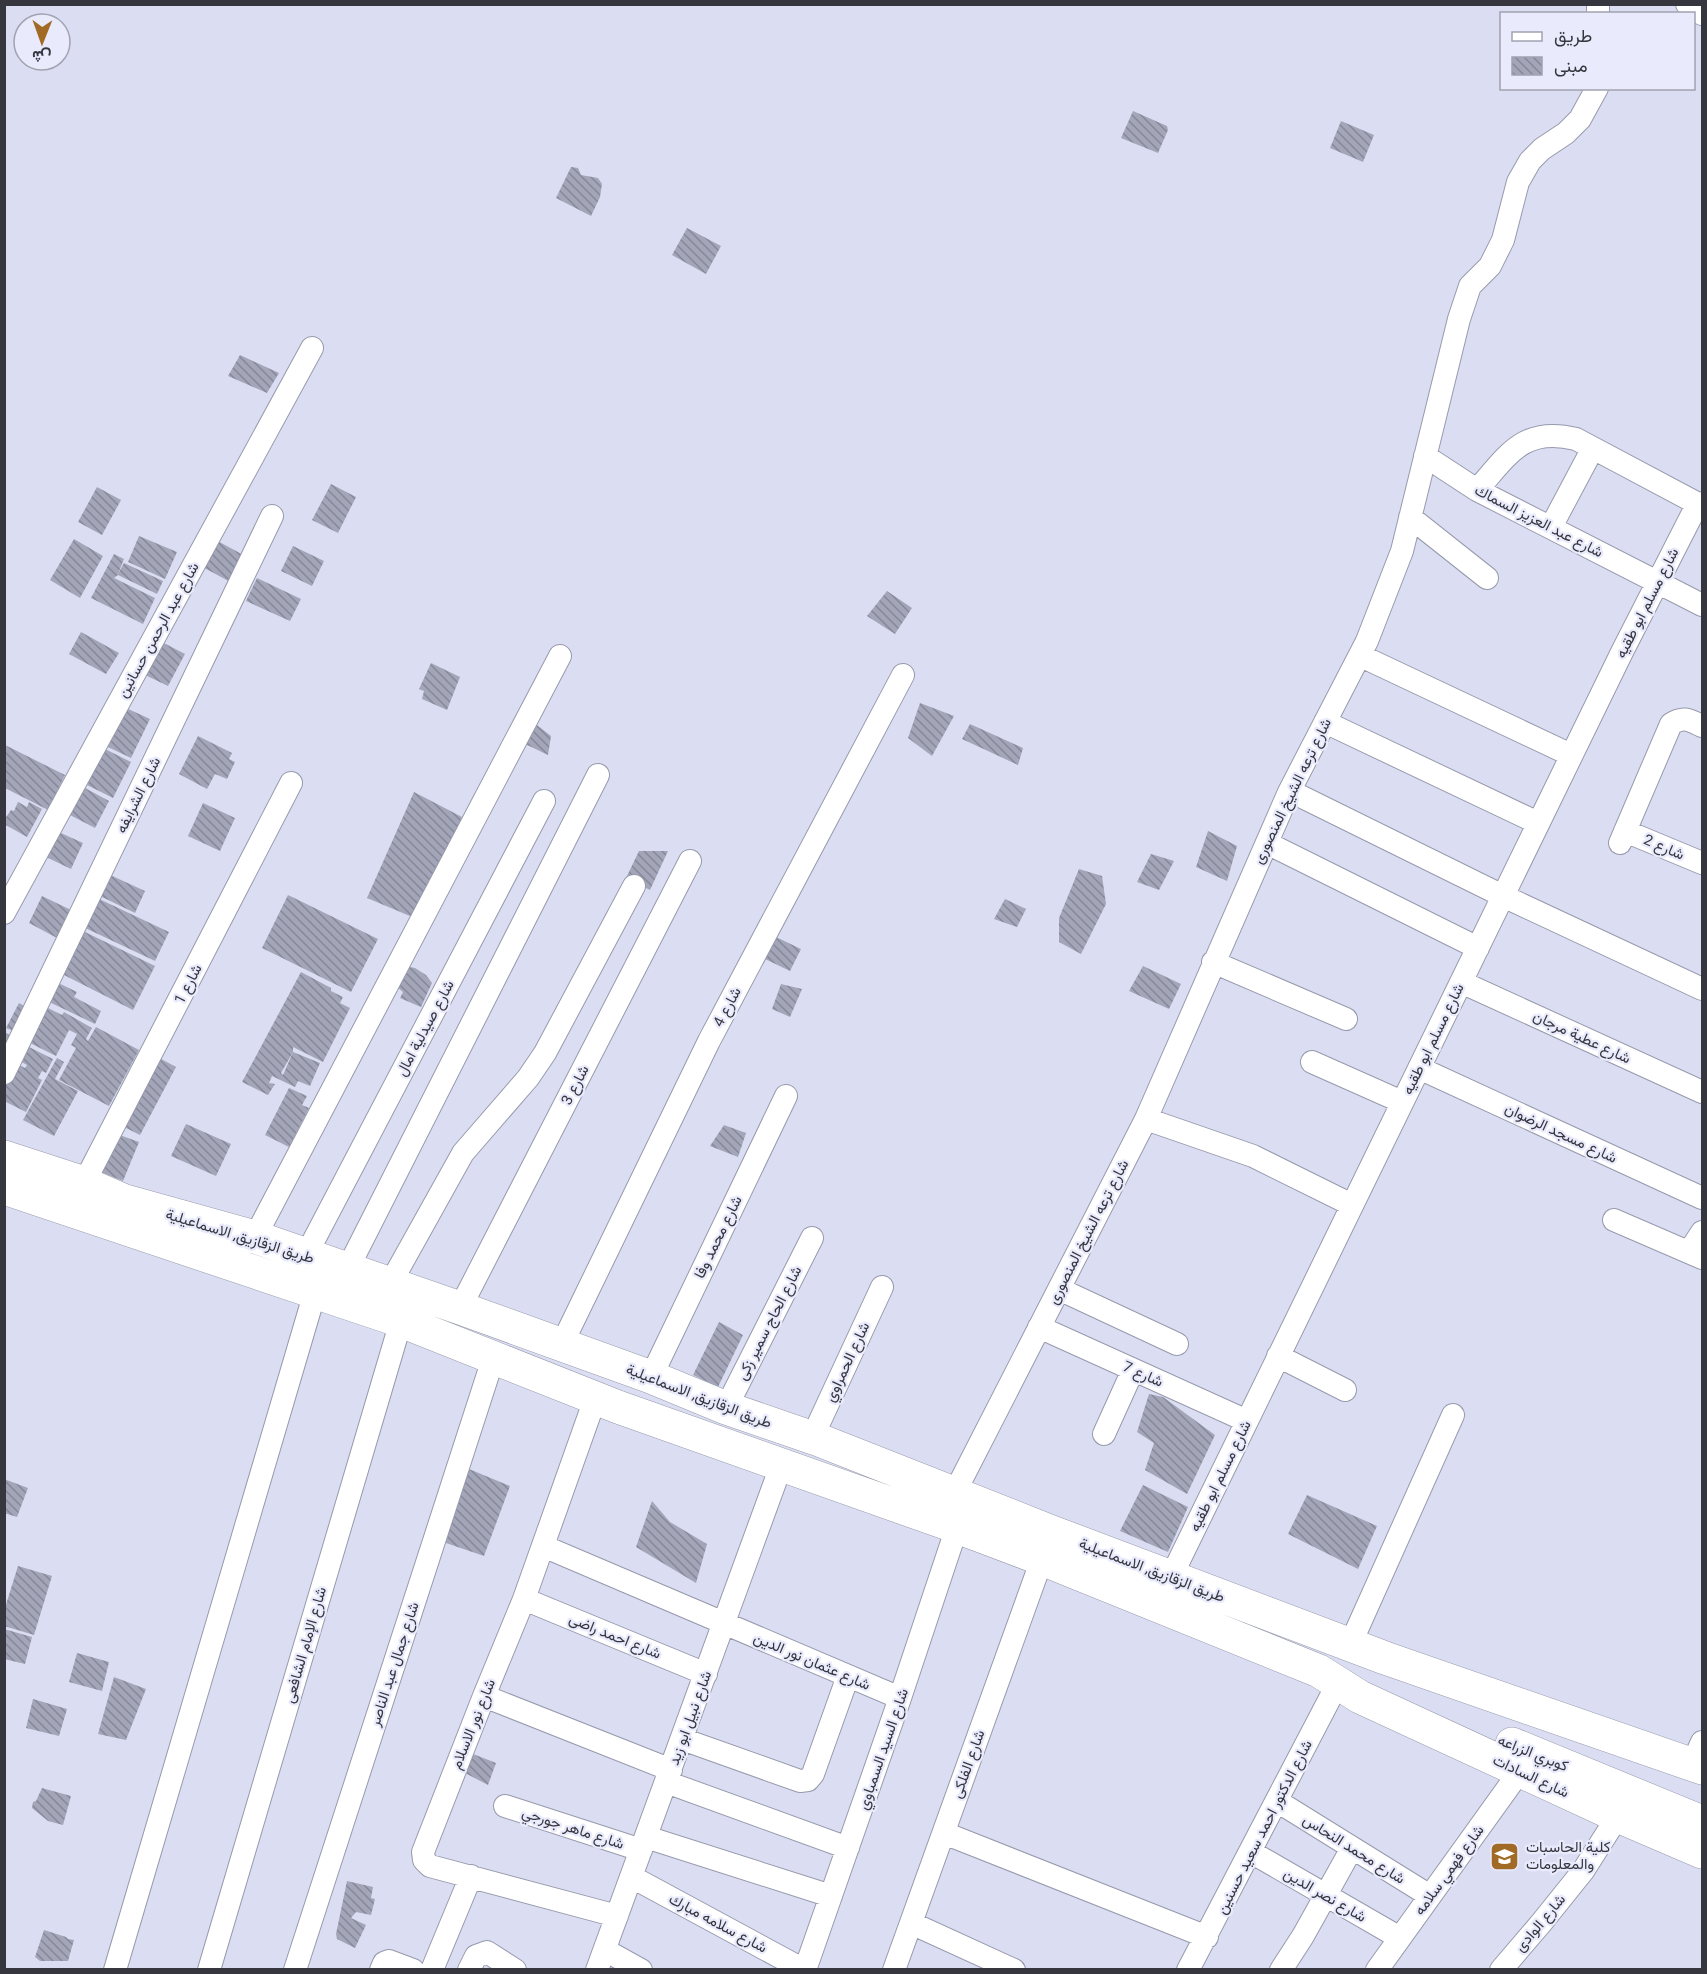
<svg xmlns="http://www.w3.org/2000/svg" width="1707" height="1974" viewBox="0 0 1707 1974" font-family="Roboto,Vazirmatn,sans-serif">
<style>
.building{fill:url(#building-back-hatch)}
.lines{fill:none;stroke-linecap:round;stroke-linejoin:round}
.minor-casing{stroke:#979aac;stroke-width:24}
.trunk-casing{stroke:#979aac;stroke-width:34}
.minor{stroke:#fff;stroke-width:22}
.trunk{stroke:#fff;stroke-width:33}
.labels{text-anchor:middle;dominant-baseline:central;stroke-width:4.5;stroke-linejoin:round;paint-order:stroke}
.street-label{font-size:15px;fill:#35363e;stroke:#e9ebfc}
.poi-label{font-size:15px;fill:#35363e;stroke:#e9ebfc;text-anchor:start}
</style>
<defs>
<pattern id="building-back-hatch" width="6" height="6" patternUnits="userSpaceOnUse" patternTransform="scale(1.5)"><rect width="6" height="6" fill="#a3a6b9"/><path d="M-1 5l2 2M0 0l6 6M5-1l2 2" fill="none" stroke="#868898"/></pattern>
</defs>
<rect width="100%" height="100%" fill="#dbdef2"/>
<path class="building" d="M 1133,111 L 1167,126 L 1168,130 L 1158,153 L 1121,138 Z
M 1341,121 L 1374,135 L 1363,162 L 1330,148 Z
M 571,167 L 578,168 L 581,175 L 598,178 L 602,184 L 600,197 L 591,216 L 556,198 Z
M 687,228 L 721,246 L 706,274 L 672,255 Z
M 240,355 L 279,373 L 267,393 L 228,376 Z
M 331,484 L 356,497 L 338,533 L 312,520 Z
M 97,487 L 121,500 L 102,535 L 78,522 Z
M 139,536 L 177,552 L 165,579 L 128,562 Z
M 212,538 L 249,558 L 234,584 L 197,564 Z
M 74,539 L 103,556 L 80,598 L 50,580 Z
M 293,546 L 324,561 L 312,586 L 281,571 Z
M 114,554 L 124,559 L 118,574 L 124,563 L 163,581 L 157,594 L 118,575 L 114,578 L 155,598 L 143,624 L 91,598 Z
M 257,578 L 301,599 L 290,621 L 246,601 Z
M 887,591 L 912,608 L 895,634 L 867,616 Z
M 81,632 L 119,653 L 106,674 L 69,654 Z
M 158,640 L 185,654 L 168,686 L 141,673 Z
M 431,663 L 460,677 L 447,710 L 422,699 L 424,691 L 419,689 Z
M 920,703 L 954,716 L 932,756 L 908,738 Z
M 126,708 L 150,719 L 131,758 L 108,747 Z
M 533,722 L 551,736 L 548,755 L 523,743 Z
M 970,724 L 1023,748 L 1018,765 L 962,739 Z
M 198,736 L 232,753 L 229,759 L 235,762 L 227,779 L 215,774 L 207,789 L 179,774 Z
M 5,745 L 65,775 L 48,810 L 5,788 Z
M 105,749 L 131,762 L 113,798 L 87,785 Z
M 85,788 L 109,801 L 95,828 L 70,815 Z
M 414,792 L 462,817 L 417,919 L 367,898 Z
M 18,802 L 27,807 L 29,802 L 42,809 L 27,837 L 4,824 L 4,820 L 11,810 L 14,811 Z
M 203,803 L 235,818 L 220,851 L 188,836 Z
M 52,829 L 83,843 L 71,869 L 40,854 Z
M 1208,831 L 1237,846 L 1227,881 L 1196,867 Z
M 639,851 L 668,851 L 650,890 L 626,878 Z
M 1151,854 L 1174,861 L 1159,890 L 1137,882 Z
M 1079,869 L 1102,876 L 1106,904 L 1081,954 L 1059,942 L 1059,918 Z
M 108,874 L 145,891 L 135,913 L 98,895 Z
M 288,895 L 378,939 L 351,992 L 262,948 Z
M 42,896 L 71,910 L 57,938 L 29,923 Z
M 95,897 L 169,932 L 155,961 L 81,926 Z
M 1005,899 L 1026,909 L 1017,927 L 994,919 Z
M 83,931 L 155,966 L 133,1010 L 62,974 Z
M 776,937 L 801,949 L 790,971 L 763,958 Z
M 405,966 L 415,968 L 426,975 L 432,983 L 421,1007 L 400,998 L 403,992 L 397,987 Z
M 1143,966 L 1181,984 L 1169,1009 L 1129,991 Z
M 301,972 L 331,988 L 331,991 L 343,997 L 340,1003 L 350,1008 L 323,1062 L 293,1047 L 293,1052 L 281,1073 L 283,1075 L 293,1052 L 320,1063 L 310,1086 L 298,1081 L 295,1087 L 272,1076 L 269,1083 L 275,1084 L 268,1095 L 242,1082 Z
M 52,980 L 77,992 L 74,997 L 101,1011 L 95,1024 L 43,999 Z
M 781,984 L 802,989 L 790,1017 L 772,1009 Z
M 19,1003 L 28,1008 L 16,1032 L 6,1028 Z
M 42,1005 L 62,1015 L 64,1012 L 92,1028 L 86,1039 L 88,1041 L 96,1027 L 139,1050 L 109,1106 L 59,1080 L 76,1048 L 71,1045 L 77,1034 L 69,1030 L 56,1056 L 24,1040 Z
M 4,1032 L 15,1038 L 4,1060 Z
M 23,1044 L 53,1059 L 46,1073 L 42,1071 L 38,1078 L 42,1080 L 26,1112 L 4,1101 L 4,1080 L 13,1062 L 25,1068 L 27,1065 L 16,1059 Z
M 152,1054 L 176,1067 L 140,1135 L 116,1123 Z
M 57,1058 L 64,1062 L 55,1079 L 78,1091 L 54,1136 L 23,1120 Z
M 289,1088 L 307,1096 L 302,1105 L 309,1108 L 289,1147 L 265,1135 Z
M 186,1124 L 231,1144 L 216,1176 L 171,1156 Z
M 724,1125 L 746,1133 L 738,1157 L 710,1146 Z
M 114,1133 L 139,1142 L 123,1181 L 98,1171 Z
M 719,1322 L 743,1335 L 718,1387 L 693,1375 Z
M 1149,1394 L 1163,1397 L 1215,1435 L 1187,1494 L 1145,1470 L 1154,1443 L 1137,1432 Z
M 469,1469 L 510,1486 L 484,1556 L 443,1542 Z
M 4,1479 L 28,1488 L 17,1517 L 4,1513 Z
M 1143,1485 L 1188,1507 L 1168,1552 L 1120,1531 Z
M 1307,1495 L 1377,1526 L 1358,1569 L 1288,1534 Z
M 652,1501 L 670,1522 L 707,1544 L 696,1583 L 636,1547 Z
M 18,1566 L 52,1576 L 34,1635 L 4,1626 L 4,1611 Z
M 4,1629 L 32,1637 L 25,1664 L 4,1659 Z
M 77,1653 L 109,1662 L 102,1691 L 69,1682 Z
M 114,1677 L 146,1689 L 126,1740 L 98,1734 Z
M 33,1699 L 67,1709 L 59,1736 L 26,1728 Z
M 468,1752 L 496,1763 L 488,1785 L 463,1772 Z
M 42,1788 L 71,1796 L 63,1825 L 48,1821 L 32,1808 L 33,1802 L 36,1801 Z
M 347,1881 L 373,1887 L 371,1898 L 375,1899 L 371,1915 L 356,1912 L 351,1918 L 366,1925 L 355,1948 L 337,1939 L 336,1934 Z
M 44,1930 L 66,1937 L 68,1939 L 74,1940 L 68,1961 L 40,1961 L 35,1957 Z"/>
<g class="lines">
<defs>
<path id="minor" d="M 1598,4 L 1598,14
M 1687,4 L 1702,14
M 1425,456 L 1477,490 L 1702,605
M 1477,490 C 1508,455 1523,426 1576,439 L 1702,506
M 1410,517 L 1487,578
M 1551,527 L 1593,448
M 1361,656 L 1571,755
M 1325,722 L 1538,823
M 1290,791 L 1503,896 L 1702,989
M 1625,831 L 1702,863
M 1267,843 L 1478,948
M 1620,843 L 1671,724 C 1684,716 1689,720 1702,726
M 4,913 L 312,348
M 1213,962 L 1346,1019
M 1461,982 L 1702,1092
M 1312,1062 L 1402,1102
M 1419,1068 L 1702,1198
M 4,1073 L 272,516
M 1146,1119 L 1253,1156 L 1352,1205
M 84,1183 L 291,783
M 1614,1220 L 1702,1258
M 255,1237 L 560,656
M 1689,1252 L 1702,1232
M 306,1255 L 544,801
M 347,1270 L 598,775
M 390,1284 L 463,1153 L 528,1078 L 545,1053 L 634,886
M 1059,1289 L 1177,1344
M 460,1308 L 690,861
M 1039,1327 L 1247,1421
M 561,1346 L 709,1041 L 903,675
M 1278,1356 L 1345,1390
M 651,1377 L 786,1096
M 595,1399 L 524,1599 L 484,1696 L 423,1852 L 424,1860 L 430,1866 L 617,1916
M 726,1408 L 812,1238
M 1104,1434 L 1133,1370
M 812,1438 L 882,1287
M 954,1494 L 1146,1119 L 1289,792 L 1367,641 L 1402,551 L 1459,319 L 1470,286 L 1490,266 L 1503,240 L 1518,182 L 1530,161 L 1542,149 L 1566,133 L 1580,119 L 1597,88
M 543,1546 L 900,1698
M 1171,1577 L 1622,652 L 1698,503
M 524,1599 L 706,1674
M 1350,1645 L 1453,1415
M 484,1696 L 671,1770
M 682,1739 L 800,1781 L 808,1780 L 813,1774 L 848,1676
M 1692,1764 L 1702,1742
M 666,1782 L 848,1848
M 1277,1801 L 1430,1896
M 505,1806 L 641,1850
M 944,1833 L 1207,1937
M 646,1837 L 831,1896
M 1251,1852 L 1400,1938
M 632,1877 L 804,1970
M 911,1923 L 1014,1970
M 605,1950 L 641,1970
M 115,1970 L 315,1292
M 209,1970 L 401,1321
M 295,1970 L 493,1359
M 381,1970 L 384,1963 L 389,1961 L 413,1970
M 432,1970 L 471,1876
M 469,1970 L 476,1956 L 487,1952 L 515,1970
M 597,1970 L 781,1466
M 805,1970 L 900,1698 L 957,1527
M 894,1970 L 1042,1559
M 1188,1970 L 1338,1683
M 1281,1970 L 1303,1936 L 1352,1848
M 1377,1970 L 1520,1771
M 1501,1970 L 1542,1922 L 1583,1871 L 1618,1816"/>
<path id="trunk" d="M 4,1157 L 84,1183 L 125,1201 L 255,1237 L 460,1308 L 651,1377 L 726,1408 L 819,1440 L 1052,1532 L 1385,1658 L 1702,1768
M 4,1188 L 401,1321 L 618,1407 L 957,1527 L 1042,1559 L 1319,1671 L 1360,1697 L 1618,1816 L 1702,1852
M 1512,1744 L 1702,1822"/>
</defs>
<use href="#minor" class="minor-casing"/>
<use href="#trunk" class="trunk-casing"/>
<use href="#minor" class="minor"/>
<use href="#trunk" class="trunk"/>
</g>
<defs>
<symbol id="university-square" viewBox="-11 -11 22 22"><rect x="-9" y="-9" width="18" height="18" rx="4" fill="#a16a25" stroke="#e9ebfc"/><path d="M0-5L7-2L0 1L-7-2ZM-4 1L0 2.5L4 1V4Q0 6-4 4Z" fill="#fff"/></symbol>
</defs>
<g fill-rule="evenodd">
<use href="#university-square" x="1488" y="1840" width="33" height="33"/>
</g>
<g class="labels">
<g class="street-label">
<text transform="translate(1539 521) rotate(27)">شارع عبد العزيز السماك</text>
<text transform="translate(1647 603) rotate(-63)">شارع مسلم ابو طقيه</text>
<text transform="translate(158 630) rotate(-61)">شارع عبد الرحمن حسانين</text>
<text transform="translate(1292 791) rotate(-64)">شارع ترعه الشيخ المنصورى</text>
<text transform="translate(138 795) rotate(-64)">شارع الشرايفه</text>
<text transform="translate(1664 847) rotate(23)">شارع 2</text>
<text transform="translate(188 984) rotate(-63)">شارع 1</text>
<text transform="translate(727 1007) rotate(-62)">شارع 4</text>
<text transform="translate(425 1028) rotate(-62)">شارع صيدلية امال</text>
<text transform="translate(1582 1037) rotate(25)">شارع عطية مرجان</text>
<text transform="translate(1433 1039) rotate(-64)">شارع مسلم ابو طقيه</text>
<text transform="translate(575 1085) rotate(-63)">شارع 3</text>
<text transform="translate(1561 1133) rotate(25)">شارع مسجد الرضوان</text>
<text transform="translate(1088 1232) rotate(-63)">شارع ترعه الشيخ المنصورى</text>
<text transform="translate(240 1236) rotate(17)">طريق الزقازيق, الاسماعيلية</text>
<text transform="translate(718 1237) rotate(-64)">شارع محمد وفا</text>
<text transform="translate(769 1323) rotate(-63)">شارع الحاج سمير زكى</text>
<text transform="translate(847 1362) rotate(-65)">شارع الحمراوي</text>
<text transform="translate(1143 1374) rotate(24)">شارع 7</text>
<text transform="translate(699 1396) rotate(21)">طريق الزقازيق, الاسماعيلية</text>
<text transform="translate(1220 1476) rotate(-64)">شارع مسلم ابو طقيه</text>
<text transform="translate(1152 1570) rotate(21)">طريق الزقازيق, الاسماعيلية</text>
<text transform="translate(615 1636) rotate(22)">شارع احمد راضى</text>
<text transform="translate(305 1645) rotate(-74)">شارع الإمام الشافعى</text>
<text transform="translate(812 1661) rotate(23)">شارع عثمان نور الدين</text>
<text transform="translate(394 1664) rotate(-72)">شارع جمال عبد الناصر</text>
<text transform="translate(690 1718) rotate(-70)">شارع نبيل ابو زيد</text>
<text transform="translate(473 1724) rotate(-68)">شارع نور الاسلام</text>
<text transform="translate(883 1749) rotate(-71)">شارع السيد السمباوي</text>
<text transform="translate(1533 1753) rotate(22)">كوبري الزراعه</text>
<text transform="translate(968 1764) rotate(-70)">شارع الفلكى</text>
<text transform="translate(1531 1776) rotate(25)">شارع السادات</text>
<text transform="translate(1264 1827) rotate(-63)">شارع الدكتور احمد سعيد حسنين</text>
<text transform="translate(573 1828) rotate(18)">شارع ماهر جورجي</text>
<text transform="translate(1354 1849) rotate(32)">شارع محمد النحاس</text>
<text transform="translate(1449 1870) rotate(-54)">شارع فهمي سلامه</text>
<text transform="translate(1325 1895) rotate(30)">شارع نصر الدين</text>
<text transform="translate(718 1923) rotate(28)">شارع سلامه مبارك</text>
<text transform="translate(1540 1923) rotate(-50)">شارع الوادى</text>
</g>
<g class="poi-label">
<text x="1526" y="1847">كلية الحاسبات<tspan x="1526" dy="17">والمعلومات</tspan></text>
</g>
</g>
<rect width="1707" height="1974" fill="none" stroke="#35363e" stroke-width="12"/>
<rect x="1500" y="12" width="195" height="78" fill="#e9ebfc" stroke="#a1a3b0" stroke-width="1.5"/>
<rect x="1512" y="32" width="30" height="9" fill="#ffffff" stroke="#a1a3b0" stroke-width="1.5"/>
<text x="1554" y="42" font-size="18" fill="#35363e">طريق</text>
<rect x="1512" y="57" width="30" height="18" fill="url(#building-back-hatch)" stroke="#a1a3b0" stroke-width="1.5"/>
<text x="1554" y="72" font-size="18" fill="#35363e">مبنى</text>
<g transform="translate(42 42) rotate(181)"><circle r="28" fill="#e9ebfc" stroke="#a1a3b0" stroke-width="1.5"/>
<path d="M0-4.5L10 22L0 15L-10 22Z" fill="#a16a25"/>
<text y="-9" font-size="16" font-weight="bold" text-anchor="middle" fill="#35363e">ش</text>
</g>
</svg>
